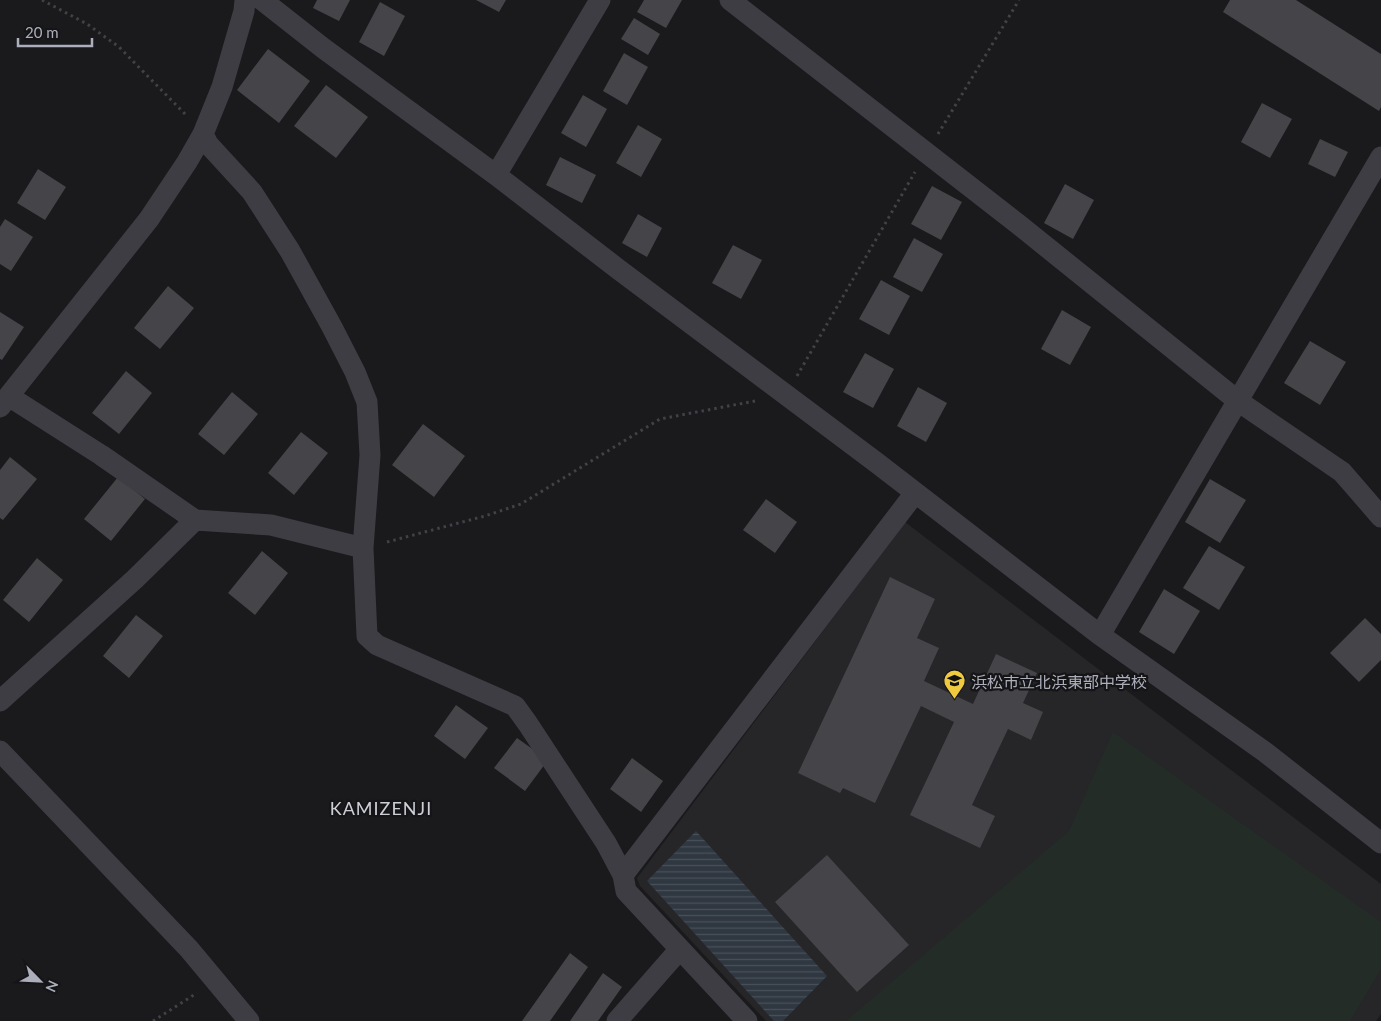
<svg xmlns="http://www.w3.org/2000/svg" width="1381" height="1021" viewBox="0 0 1381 1021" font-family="Lato,'Noto Sans JP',sans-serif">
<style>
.built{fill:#262629}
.garden{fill:#232c26}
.water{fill:url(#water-rules)}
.building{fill:#444449}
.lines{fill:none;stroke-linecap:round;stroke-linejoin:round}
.path{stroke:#414248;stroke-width:3;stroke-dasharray:2.5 4;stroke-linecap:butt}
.minor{stroke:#3d3d43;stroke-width:21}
.labels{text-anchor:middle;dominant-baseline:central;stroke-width:4.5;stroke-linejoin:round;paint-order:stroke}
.poi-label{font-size:16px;fill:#acafbb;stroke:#151517;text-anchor:start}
.neighbourhood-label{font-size:18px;letter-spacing:1px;fill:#cdcfd7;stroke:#151517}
</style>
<defs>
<pattern id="water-rules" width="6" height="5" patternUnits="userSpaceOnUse" patternTransform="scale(1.25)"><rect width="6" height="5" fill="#2f3740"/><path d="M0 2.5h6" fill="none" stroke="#4a515a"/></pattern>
</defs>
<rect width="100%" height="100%" fill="#1a1a1c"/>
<path class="built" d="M 905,522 L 1381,884 L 1381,1014 L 1376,1021 L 766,1021 L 640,886 L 637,878 Z"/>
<path class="garden" d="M 1113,732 L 1381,922 L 1381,969 L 1350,1021 L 846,1021 L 1069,831 Z"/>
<path class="water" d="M 696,831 L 827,976 L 783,1021 L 774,1021 L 647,881 Z"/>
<path class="building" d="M 317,0 L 350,0 L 339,21 L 313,8 Z
M 476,0 L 506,0 L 499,12 Z
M 644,0 L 682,0 L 666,28 L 637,12 Z
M 1230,0 L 1296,0 L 1381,54 L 1381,107 L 1379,111 L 1223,12 Z
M 380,2 L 405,16 L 384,56 L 359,42 Z
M 634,18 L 660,34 L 648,55 L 621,39 Z
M 268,49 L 310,81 L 279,123 L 237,90 Z
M 624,53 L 648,67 L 627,105 L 603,91 Z
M 326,85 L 368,117 L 336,158 L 294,126 Z
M 583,95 L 607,109 L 586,147 L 561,133 Z
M 1262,103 L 1292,119 L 1270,158 L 1241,142 Z
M 638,125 L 662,139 L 641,177 L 616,163 Z
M 1320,139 L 1348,152 L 1335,177 L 1308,164 Z
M 560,157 L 596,175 L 582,203 L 546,185 Z
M 38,169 L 66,187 L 45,220 L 17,203 Z
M 1065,184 L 1094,200 L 1073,239 L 1044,223 Z
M 932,186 L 962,202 L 941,240 L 911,224 Z
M 638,214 L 662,228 L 647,257 L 622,243 Z
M 5,219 L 33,237 L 11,271 L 0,264 L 0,227 Z
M 914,238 L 943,254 L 922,292 L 893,277 Z
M 733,245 L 762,260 L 741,299 L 712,283 Z
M 881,280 L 910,296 L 889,335 L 859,319 Z
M 168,286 L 194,308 L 160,349 L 134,328 Z
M 1062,310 L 1091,327 L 1070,365 L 1041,349 Z
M 0,312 L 24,327 L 2,360 L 0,359 Z
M 1310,341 L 1346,362 L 1320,405 L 1284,383 Z
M 865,353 L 894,369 L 873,408 L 843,392 Z
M 126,371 L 152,393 L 119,434 L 92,413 Z
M 918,387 L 947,403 L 926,442 L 897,426 Z
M 232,392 L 258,414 L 224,455 L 198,434 Z
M 423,424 L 465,456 L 434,497 L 392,465 Z
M 301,432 L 328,453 L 294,495 L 268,473 Z
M 10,457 L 37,479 L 3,520 L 0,518 L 0,470 Z
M 118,477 L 145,499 L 111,541 L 84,519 Z
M 1210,479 L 1246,500 L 1220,543 L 1185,522 Z
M 766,499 L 797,522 L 775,553 L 743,530 Z
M 1209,546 L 1245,567 L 1219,610 L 1183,588 Z
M 262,551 L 288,573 L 255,615 L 228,593 Z
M 37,558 L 63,580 L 29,622 L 3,600 Z
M 890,577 L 935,599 L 917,638 L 939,648 L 924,681 L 973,704 L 996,654 L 1037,673 L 1023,703 L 1043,712 L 1031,740 L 1008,729 L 972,805 L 995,816 L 980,848 L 910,815 L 954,722 L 921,706 L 875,803 L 843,788 L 840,793 L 798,773 Z
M 1164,589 L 1200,611 L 1174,654 L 1139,632 Z
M 136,615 L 163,636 L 129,678 L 103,656 Z
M 1365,618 L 1381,634 L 1381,660 L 1359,682 L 1330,653 Z
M 456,705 L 488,728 L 465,759 L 434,736 Z
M 517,738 L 548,760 L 525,791 L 494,768 Z
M 632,758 L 663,781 L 641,812 L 610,789 Z
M 827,855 L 909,945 L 857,992 L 775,902 Z
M 570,953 L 588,967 L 550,1021 L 522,1021 Z
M 603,973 L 622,987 L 598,1021 L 570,1021 Z"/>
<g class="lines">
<path class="path" d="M 42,0 L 87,24 L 119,47 L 186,115
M 938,134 L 1019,0
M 797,376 L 915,172
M 387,542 L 485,516 L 521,504 L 660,419 L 755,401
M 153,1021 L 197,993"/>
<path class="minor" d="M 262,0 L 323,48 L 496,175 L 618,269 L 877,463 L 1100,635 L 1265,752 L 1381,843
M 730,0 L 1018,224 L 1238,401 L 1342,472 L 1381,517
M 203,134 L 208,144 L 252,192 L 290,251 L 332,327 L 355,372 L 367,402 L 370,455 L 363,548 L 367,636 L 377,645 L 515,706 L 528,724 L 606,843 L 623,875
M 496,175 L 600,0
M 10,397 L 101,455 L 195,520 L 271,525 L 363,548
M 0,407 L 149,219 L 187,162 L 203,134 L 222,87 L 244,11 L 245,0
M 1100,635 L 1381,157
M 0,701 L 135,579 L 195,520
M 0,751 L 189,949 L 249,1021
M 617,1021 L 680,949
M 747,1021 L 626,891 L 623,875 L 915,493"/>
</g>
<defs>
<symbol id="school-pin" viewBox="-11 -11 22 30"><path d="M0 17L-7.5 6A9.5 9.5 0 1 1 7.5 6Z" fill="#efca3e" stroke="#151517"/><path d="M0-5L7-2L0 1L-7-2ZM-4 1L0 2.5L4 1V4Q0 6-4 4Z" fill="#111"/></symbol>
</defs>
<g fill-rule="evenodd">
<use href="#school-pin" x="942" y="668" width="25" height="34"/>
</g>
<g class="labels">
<g class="poi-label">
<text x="971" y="681">浜松市立北浜東部中学校</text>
</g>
<g class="neighbourhood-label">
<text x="381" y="808">KAMIZENJI</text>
</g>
</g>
<g transform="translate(40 981) rotate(114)" stroke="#151517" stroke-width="4" paint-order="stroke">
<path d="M0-4L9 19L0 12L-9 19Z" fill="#acafbb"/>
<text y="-8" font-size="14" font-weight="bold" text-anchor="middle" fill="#acafbb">N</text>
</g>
<path d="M18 38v8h74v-8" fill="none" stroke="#acafbb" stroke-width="2.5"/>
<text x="25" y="38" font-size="15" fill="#acafbb" stroke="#151517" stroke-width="4" paint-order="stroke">20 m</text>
</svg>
